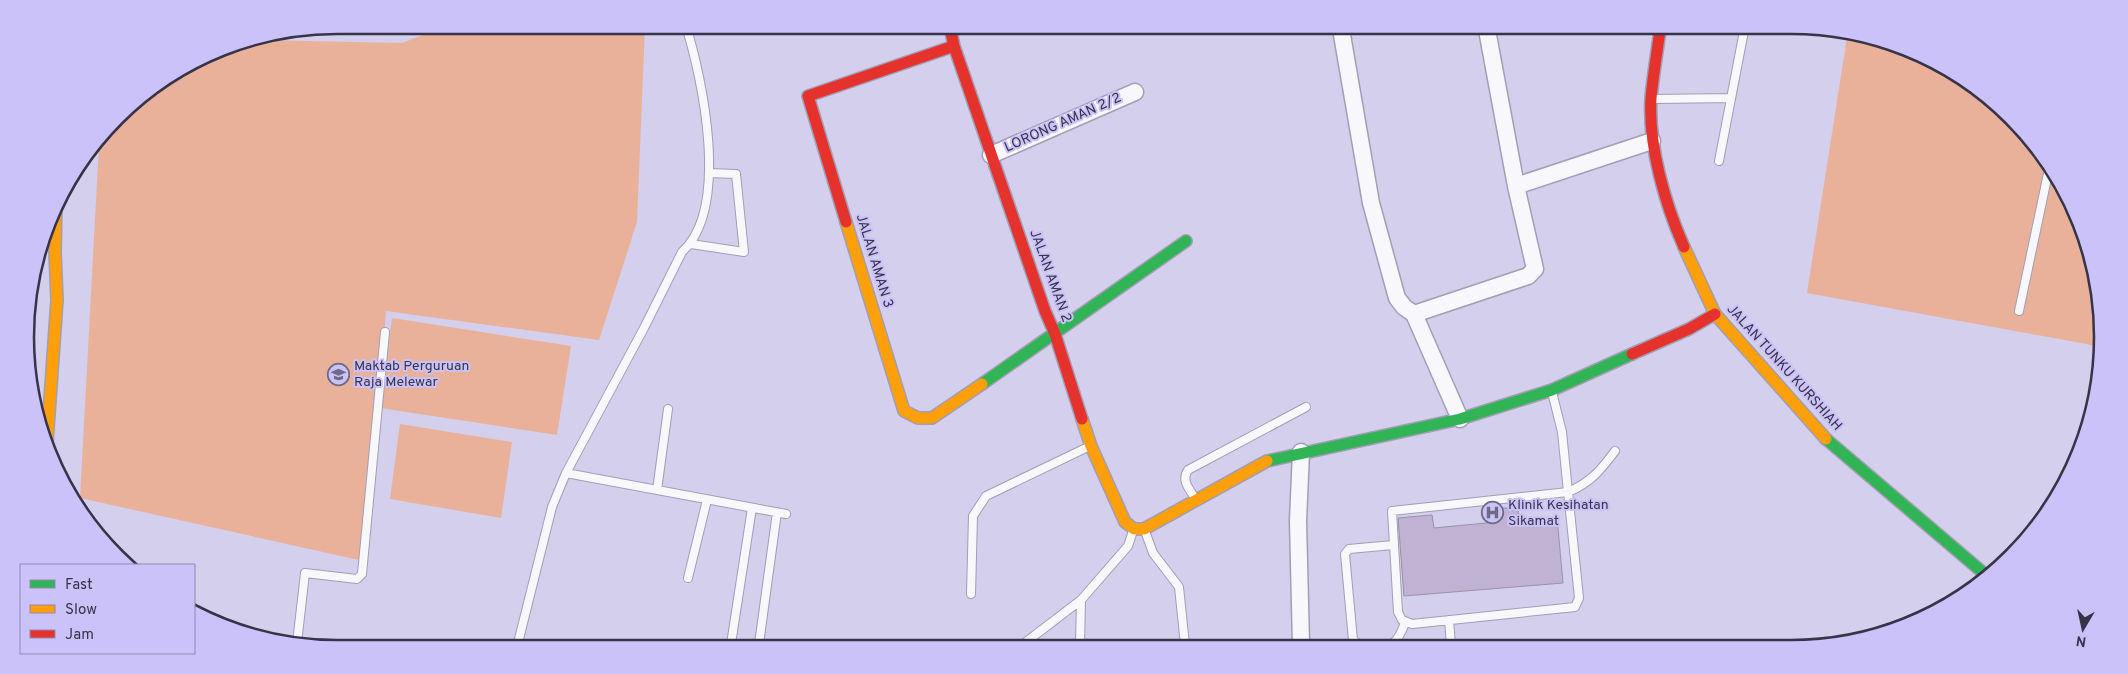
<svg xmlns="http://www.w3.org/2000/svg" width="2128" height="674" viewBox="0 0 2128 674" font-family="Overpass,sans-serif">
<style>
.green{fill:#eab19a}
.building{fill:#bfb2d2;stroke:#9992a8}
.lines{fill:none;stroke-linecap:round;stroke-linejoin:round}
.lane-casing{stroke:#a29eb5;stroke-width:10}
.street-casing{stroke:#a29eb5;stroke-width:19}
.fast-casing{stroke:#a29eb5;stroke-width:14}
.slow-casing{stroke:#a29eb5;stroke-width:14}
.jam-casing{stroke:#a29eb5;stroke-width:14}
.lane{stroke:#f8f8fc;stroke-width:8}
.street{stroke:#f8f8fc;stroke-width:16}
.fast{stroke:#30b455;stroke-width:11}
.slow{stroke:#ff9f0a;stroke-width:11}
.jam{stroke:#e5322d;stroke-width:11}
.labels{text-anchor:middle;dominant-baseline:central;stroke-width:4;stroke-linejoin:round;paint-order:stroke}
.street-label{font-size:14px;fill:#37344a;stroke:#cac2f9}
.poi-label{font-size:14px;fill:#37344a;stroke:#cac2f9;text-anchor:start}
.rim{fill:none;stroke:#37344a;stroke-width:2.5}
</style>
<rect width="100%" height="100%" fill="#d3cfec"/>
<path class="green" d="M 438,25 L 645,26 L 637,222 L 599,340 L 386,311 L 368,562 L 80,498 L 99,145 L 131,103 L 218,49 L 261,40 L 402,43 L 436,30 Z
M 1848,31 L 1965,78 L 2051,164 L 2097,276 L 2097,346 L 1807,293 Z
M 392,318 L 571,346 L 557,435 L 380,408 Z
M 400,424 L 512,442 L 501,518 L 390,499 Z"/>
<path class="building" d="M 1518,507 L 1519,520 L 1557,517 L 1563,583 L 1404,596 L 1398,518 L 1432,515 L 1434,528 L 1496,522 L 1494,509 Z"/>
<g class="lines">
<defs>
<path id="lane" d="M 1653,99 L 1731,98
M 1719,161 L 1744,31
M 691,244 L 744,252 L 736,174 L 709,173
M 2019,311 L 2050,164
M 1552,392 L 1562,432 L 1568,492 C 1590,483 1601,470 1615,451
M 566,473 L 786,514
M 657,490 L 668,409
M 1568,492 L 1579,598 L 1575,607 L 1412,624 L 1402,620 L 1398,612 L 1392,511 Z
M 1195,498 C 1189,489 1181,480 1188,470 L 1306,407
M 1145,531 L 1153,553 L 1179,587 L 1185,645
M 688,578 L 707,500
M 971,594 L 973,516 L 986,496 L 1090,446
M 1449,620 L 1451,645
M 297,643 L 305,573 L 357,579 L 362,574 L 385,332
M 518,643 L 552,507 L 566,473 L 644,328 L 682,252 C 730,209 703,81 686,26
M 731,644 L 752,508
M 759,644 L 777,512
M 1022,645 L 1081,600 L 1128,546 L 1133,531
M 1080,645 L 1081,600
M 1360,645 L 1353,640 L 1345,554 L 1349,549 L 1393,545
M 1365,645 C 1392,645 1395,649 1405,623"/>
<path id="street" d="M 1341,29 L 1371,203 L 1397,298 L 1404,307 L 1414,314 L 1460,419
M 1487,30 L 1516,186
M 991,155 L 1135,92
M 1414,314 L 1528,276 L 1535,269 L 1516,186 L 1652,141
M 1301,645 L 1298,521 L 1301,452"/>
<path id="fast" d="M 982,384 L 1186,241
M 1826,439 L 1987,576
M 1267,461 L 1460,419 L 1552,390 L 1632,354"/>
<path id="slow" d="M 846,222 L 904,411 L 918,418 L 932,418 L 982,384
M 1684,247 L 1715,314 L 1826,439
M 1082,419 L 1091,446 L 1125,522 L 1134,529 L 1144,529 L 1267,461
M 47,442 L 57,300 L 55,252 L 56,202"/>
<path id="jam" d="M 950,27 L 954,46 L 1045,311 L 1055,334 L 1082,419
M 1660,30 C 1657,53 1653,76 1651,98 C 1648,145 1665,204 1684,247
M 846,222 L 808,96 L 954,46
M 1632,354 L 1689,329 L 1715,314"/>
</defs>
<use href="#lane" class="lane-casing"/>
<use href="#street" class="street-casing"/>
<use href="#fast" class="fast-casing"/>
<use href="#slow" class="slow-casing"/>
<use href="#jam" class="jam-casing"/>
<use href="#lane" class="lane"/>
<use href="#street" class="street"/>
<use href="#fast" class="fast"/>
<use href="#slow" class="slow"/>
<use href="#jam" class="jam"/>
</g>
<defs>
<symbol id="university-ring" viewBox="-11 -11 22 22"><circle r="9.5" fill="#cac2f9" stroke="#6e6a83" stroke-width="1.5"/><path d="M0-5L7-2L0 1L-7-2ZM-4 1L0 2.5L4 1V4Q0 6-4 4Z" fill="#6e6a83"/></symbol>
<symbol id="hospital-ring" viewBox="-11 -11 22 22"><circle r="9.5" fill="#cac2f9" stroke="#6e6a83" stroke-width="1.5"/><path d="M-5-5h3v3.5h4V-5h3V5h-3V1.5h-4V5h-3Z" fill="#6e6a83"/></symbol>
</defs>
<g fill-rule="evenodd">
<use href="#university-ring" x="326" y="362" width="25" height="25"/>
<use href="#hospital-ring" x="1480" y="500" width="25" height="25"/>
</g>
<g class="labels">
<g class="street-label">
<text transform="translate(1063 123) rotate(-24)">LORONG AMAN 2/2</text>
<text transform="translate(874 261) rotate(73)">JALAN AMAN 3</text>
<text transform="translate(1050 276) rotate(70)">JALAN AMAN 2</text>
<text transform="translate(1784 368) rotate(48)">JALAN TUNKU KURSHIAH</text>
</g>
<g class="poi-label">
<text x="354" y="366">Maktab Perguruan<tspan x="354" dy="16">Raja Melewar</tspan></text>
<text x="1508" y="505">Klinik Kesihatan<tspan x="1508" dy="16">Sikamat</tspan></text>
</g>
</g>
<path d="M0 0H2128V674H0ZM337 34H1791A303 303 0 0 1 2094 337V337A303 303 0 0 1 1791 640H337A303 303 0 0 1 34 337V337A303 303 0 0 1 337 34Z" fill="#cac2f9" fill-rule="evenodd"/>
<path class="rim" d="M337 34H1791A303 303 0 0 1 2094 337V337A303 303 0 0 1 1791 640H337A303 303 0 0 1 34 337V337A303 303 0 0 1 337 34Z"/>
<rect x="20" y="564" width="175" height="90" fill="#cac2f9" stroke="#8f89b3"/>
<rect x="30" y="580" width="25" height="8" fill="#30b455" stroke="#8f89b3"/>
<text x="65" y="589" font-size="15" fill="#37344a">Fast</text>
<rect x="30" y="605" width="25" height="8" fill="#ff9f0a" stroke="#8f89b3"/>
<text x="65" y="614" font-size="15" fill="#37344a">Slow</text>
<rect x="30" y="630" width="25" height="8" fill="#e5322d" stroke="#8f89b3"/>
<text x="65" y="639" font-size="15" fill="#37344a">Jam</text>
<g transform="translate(2083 629) rotate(189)" stroke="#cac2f9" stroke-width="4" paint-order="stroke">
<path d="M0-4L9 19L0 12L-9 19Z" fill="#37344a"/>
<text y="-8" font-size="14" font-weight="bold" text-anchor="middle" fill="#37344a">N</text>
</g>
</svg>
